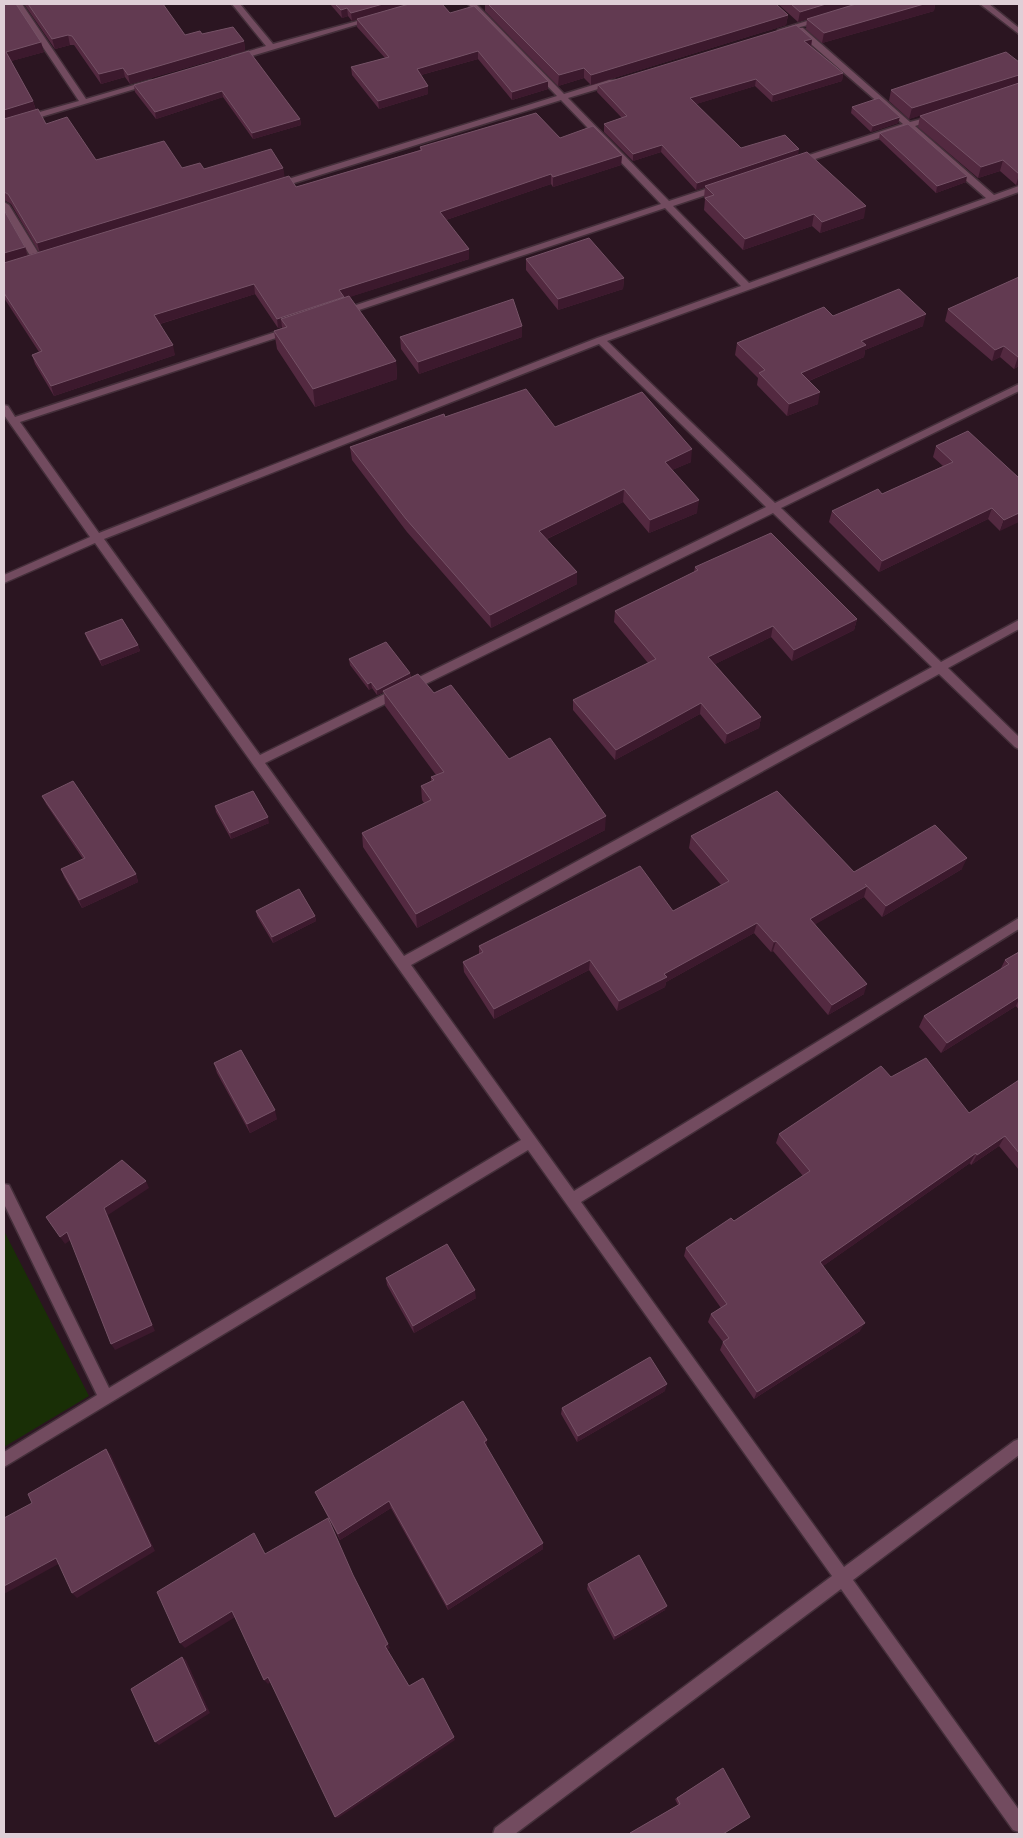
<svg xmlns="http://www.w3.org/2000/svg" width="1023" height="1838" viewBox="0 0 1023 1838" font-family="Rubik,sans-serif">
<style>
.green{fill:#192f06}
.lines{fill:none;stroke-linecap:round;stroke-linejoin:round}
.minor-casing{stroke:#442f3a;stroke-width:3}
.minor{fill:#724b5f;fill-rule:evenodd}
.wall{fill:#532940}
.shaded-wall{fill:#3c192d}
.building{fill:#623a51;stroke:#755266}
</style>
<rect width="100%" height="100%" fill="#2b1521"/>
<path class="green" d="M 4,1231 L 89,1396 L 4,1447 Z"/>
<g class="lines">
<defs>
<path id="minor" d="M 14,4 L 22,4 L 86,99 L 151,80 L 155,83 L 4,128 L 4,122 L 79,101 Z
M 232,4 L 240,4 L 273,44 L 372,17 L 376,19 L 235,61 L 232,60 L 232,56 L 266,46 Z
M 468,4 L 476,4 L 564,94 L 609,80 L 615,80 L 615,84 L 568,98 L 669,201 L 718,185 L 724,185 L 724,189 L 673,206 L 749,283 L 986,198 L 907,129 L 800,164 L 794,164 L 794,160 L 903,124 L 797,32 L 797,28 L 803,28 L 910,122 L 937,115 L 937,119 L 915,126 L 994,195 L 1019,186 L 1019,192 L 607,341 L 775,503 L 1019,384 L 1019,391 L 781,508 L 941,662 L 1019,620 L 1019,629 L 948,668 L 1019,737 L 1019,749 L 1015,747 L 939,674 L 411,965 L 574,1191 L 1019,918 L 1019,929 L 581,1202 L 844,1567 L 1014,1441 L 1019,1439 L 1019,1455 L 853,1580 L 1019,1810 L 1019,1832 L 1013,1830 L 841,1589 L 515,1834 L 493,1834 L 495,1828 L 832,1576 L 528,1150 L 4,1467 L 4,1452 L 97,1395 L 4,1204 L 4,1184 L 9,1185 L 109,1388 L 521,1140 L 95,543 L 4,583 L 4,575 L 90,537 L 4,415 L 4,405 L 8,406 L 15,417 L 288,328 L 294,328 L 294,332 L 20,422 L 99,533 L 597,338 L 741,286 L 665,208 L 344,315 L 338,315 L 338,311 L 661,204 L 561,100 L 278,188 L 272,188 L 272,184 L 557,96 ZM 599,344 L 766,507 L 260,755 L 104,539 ZM 773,513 L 932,667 L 404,956 L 265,763 Z
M 980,4 L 989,4 L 1019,28 L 1019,34 Z
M 823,16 L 826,16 L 826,20 L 782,32 L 778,30 Z
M 4,202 L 9,205 L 42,259 L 40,261 L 37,262 L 32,259 L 4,212 Z"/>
</defs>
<use href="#minor" class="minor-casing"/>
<use href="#minor" class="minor"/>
</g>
<path class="wall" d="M 4,4 L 44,52 L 11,61 L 33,101 L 36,110 L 46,124 L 96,160 L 182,168 L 204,169 L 283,168 L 284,178 L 296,187 L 420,150 L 420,147 L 560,138 L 622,155 L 621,165 L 553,187 L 551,184 L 446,220 L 469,249 L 469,259 L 349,297 L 396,361 L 397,379 L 315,407 L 277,349 L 274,331 L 282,328 L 282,327 L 278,328 L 255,294 L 160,324 L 175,355 L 54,396 L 35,364 L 32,355 L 39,352 L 4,298 L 4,210 L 25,247 L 28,255 L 39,252 L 11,204 L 4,200 Z
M 24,4 L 163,4 L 185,35 L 202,34 L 244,41 L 245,51 L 130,84 L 125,77 L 101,84 L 74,45 L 70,45 L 55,49 Z
M 330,4 L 442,4 L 450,13 L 548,89 L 512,100 L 478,59 L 421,75 L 428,86 L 428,94 L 379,109 L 352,75 L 351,67 L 385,58 L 357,27 L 357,19 L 352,21 L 348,16 L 342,18 Z
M 485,4 L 776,4 L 788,15 L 786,25 L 591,85 L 584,78 L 558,86 L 485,11 Z
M 778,4 L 935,4 L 934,11 L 822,43 L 806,29 L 807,19 L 798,22 Z
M 812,39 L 811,46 L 843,73 L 842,81 L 772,102 L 755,86 L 696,104 L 741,148 L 798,155 L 864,218 L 820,233 L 812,226 L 743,250 L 704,210 L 705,199 L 704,198 L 705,187 L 696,190 L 661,152 L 633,161 L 604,132 L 604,124 L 622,118 L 597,92 L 598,85 Z
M 249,51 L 300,119 L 301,125 L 253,139 L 223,97 L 156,119 L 135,92 L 134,85 Z
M 1019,62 L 1019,185 L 1016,185 L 1000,171 L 978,178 L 918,127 L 920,116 L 921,115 L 909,119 L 889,101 L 891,90 Z
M 852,107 L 898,123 L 871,132 L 851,113 Z
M 880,133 L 966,182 L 936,193 L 879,139 Z
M 526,259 L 624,278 L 623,289 L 558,310 L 526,270 Z
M 1019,277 L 1019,366 L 1014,369 L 1000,357 L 992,361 L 945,321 L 948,309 Z
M 833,316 L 923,326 L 865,350 L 864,357 L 809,381 L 818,404 L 787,416 L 757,385 L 758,378 L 735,355 L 737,343 Z
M 522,326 L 522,337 L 419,374 L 401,349 L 400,337 Z
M 445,417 L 555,427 L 691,462 L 672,470 L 697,513 L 649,533 L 623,502 L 547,539 L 577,572 L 577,584 L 491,628 L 407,532 L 352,460 L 350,447 Z
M 936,446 L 1019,478 L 1000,531 L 988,519 L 879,572 L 829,522 L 832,511 L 882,494 L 943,466 L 933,457 Z
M 695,567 L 857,619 L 854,630 L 792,661 L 771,637 L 715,664 L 761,717 L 759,728 L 725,744 L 700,714 L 615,760 L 573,710 L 573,700 L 648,663 L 614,622 L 615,611 L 694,572 Z
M 85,633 L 138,645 L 140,651 L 102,666 L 87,639 Z
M 349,659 L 410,673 L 411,678 L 434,693 L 509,759 L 605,830 L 417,928 L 363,847 L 362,833 L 424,803 L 422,800 L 421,786 L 431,781 L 431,777 L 436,775 L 385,706 L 384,692 L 377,695 L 372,688 L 369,690 L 350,665 Z
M 42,796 L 136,874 L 138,882 L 82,908 L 64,877 L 61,869 L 83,859 L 46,804 Z
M 215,806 L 269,823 L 231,839 L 216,812 Z
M 691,836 L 854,872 L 962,869 L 882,917 L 864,897 L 815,924 L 864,994 L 828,1015 L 773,951 L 771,952 L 754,933 L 666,982 L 665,987 L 617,1011 L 589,970 L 494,1019 L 464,972 L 463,962 L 479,954 L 479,946 L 673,911 L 721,885 L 689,848 Z
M 256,911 L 315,916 L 316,921 L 273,943 L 257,916 Z
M 1019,952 L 1019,1010 L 1016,1006 L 941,1053 L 919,1027 L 924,1016 L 1000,970 L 1005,960 Z
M 214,1063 L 277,1119 L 250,1133 L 217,1073 Z
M 891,1077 L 969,1113 L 1019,1080 L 1019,1170 L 999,1146 L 971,1165 L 970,1163 L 823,1266 L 860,1331 L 754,1399 L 720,1350 L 723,1342 L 708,1322 L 711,1314 L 721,1308 L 684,1256 L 686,1248 L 734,1221 L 803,1176 L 776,1143 L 779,1134 Z
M 386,1278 L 476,1298 L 414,1333 L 387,1285 Z
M 665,1391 L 577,1442 L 561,1414 L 562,1408 Z
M 487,1440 L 487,1448 L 543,1549 L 448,1610 L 391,1508 L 340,1540 L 315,1492 Z
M 588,1584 L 665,1610 L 614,1640 L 587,1589 Z
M 723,1768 L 723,1834 L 629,1834 L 678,1805 L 675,1799 Z"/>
<path class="shaded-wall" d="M 383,4 L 410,4 L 352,21 L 351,13 Z
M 826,4 L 857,4 L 798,22 L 800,12 Z
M 924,4 L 935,4 L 934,11 L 822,43 L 824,33 Z
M 347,8 L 348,16 L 342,18 L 341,10 Z
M 788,15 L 786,25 L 591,85 L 591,75 Z
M 68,35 L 70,45 L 55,49 L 52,39 Z
M 812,39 L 811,46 L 804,41 Z
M 244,41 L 245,51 L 130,84 L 128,75 Z
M 41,42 L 44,52 L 8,62 L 6,52 Z
M 478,51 L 478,59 L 417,76 L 417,69 Z
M 123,68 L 125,77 L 101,84 L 99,74 Z
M 584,68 L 584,78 L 558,86 L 559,75 Z
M 843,73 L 842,81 L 772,102 L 773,95 Z
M 1019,75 L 1019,85 L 909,119 L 912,108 Z
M 756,79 L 755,86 L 690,106 L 690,98 Z
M 548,81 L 548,89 L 512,100 L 512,92 Z
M 428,86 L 428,94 L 379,109 L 378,101 Z
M 222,91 L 223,97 L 156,119 L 155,112 Z
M 33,101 L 36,111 L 4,120 L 4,110 Z
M 900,117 L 898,123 L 871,132 L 873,126 Z
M 300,119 L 301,125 L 253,139 L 252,133 Z
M 662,145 L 661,152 L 633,161 L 633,154 Z
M 799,149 L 798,156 L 705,186 L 705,187 L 696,190 L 697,183 Z
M 622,155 L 621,165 L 553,187 L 553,177 Z
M 1003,160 L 1000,171 L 978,178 L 981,167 Z
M 283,168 L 285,178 L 40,253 L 37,243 Z
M 551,174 L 551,184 L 440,222 L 440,212 Z
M 1019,175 L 1019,185 L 1016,185 Z
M 967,176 L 966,182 L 936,193 L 937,186 Z
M 866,206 L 864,218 L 820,233 L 822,222 Z
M 814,214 L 812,226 L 743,250 L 745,239 Z
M 25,247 L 28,257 L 4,264 L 4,253 Z
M 469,249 L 469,259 L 281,319 L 282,327 L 278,328 L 277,319 L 339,290 Z
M 624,278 L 623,289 L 558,310 L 558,299 Z
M 254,284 L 255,294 L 156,325 L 154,315 Z
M 926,314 L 923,326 L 865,350 L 864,357 L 799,385 L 801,373 L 861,341 Z
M 522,326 L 522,337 L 419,374 L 418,362 Z
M 173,345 L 175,355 L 54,396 L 51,386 Z
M 1004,346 L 1000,357 L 992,361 L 995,350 Z
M 1018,357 L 1019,357 L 1019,366 L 1014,369 Z
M 396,361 L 397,379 L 315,407 L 313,389 Z
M 820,392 L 818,404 L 787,416 L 789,404 Z
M 692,449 L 691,462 L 663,474 L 665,462 Z
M 624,489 L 623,502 L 538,543 L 539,531 Z
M 699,500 L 697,513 L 649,533 L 650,520 Z
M 992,508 L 988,519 L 879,572 L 882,561 Z
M 1019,513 L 1019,522 L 1000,531 L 1004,520 Z
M 577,572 L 577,584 L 491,628 L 490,615 Z
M 857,619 L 854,630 L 792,661 L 794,650 Z
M 773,626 L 771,637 L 707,668 L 708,657 Z
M 138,645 L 140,651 L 102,666 L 100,660 Z
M 410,673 L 411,679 L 383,691 L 384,692 L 377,695 L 377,690 Z
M 371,682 L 372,688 L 369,690 L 368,684 Z
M 701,703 L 700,714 L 615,760 L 616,750 Z
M 761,717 L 759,728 L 725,744 L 727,734 Z
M 606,816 L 605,830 L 417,928 L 416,914 Z
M 268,817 L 269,823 L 231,839 L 230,833 Z
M 967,858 L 962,869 L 882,917 L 886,906 Z
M 136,874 L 138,882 L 82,908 L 79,900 Z
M 867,886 L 864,897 L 807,929 L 810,919 Z
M 315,916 L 316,921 L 273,943 L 272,937 Z
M 757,923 L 754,933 L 666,982 L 665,987 L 617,1011 L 619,1001 L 664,974 Z
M 776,941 L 773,951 L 771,952 L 774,942 Z
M 590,960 L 589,970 L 494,1019 L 494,1009 Z
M 867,984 L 864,994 L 828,1015 L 832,1005 Z
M 1019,997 L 1019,999 L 1016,1006 L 941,1053 L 947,1043 Z
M 275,1110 L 277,1119 L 250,1133 L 247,1124 Z
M 1005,1136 L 999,1146 L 971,1165 L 977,1155 Z
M 976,1153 L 970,1163 L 816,1271 L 820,1262 Z
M 146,1181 L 149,1188 L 108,1215 L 155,1331 L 115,1350 L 111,1344 L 104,1208 Z
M 67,1232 L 72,1239 L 65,1244 L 60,1237 Z
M 475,1290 L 476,1298 L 414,1333 L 413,1326 Z
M 865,1323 L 860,1331 L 754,1399 L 757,1392 Z
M 667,1384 L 665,1391 L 577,1442 L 578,1436 Z
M 487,1440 L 487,1447 L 484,1449 L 484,1442 Z
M 106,1449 L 111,1455 L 155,1551 L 77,1598 L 72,1593 Z
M 389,1501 L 391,1508 L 340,1540 L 338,1534 Z
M 543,1543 L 543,1549 L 448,1610 L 447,1605 Z
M 56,1558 L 62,1562 L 4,1594 L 4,1586 Z
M 667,1606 L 665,1610 L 614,1640 L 615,1636 Z
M 232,1611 L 237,1616 L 185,1648 L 180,1643 Z
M 388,1644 L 390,1648 L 387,1650 L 385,1646 Z
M 182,1657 L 186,1660 L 210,1713 L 159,1745 L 155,1742 Z
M 268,1677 L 272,1681 L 268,1684 L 264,1680 Z
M 454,1737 L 455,1740 L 338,1818 L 335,1817 Z"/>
<path class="building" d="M 4,4 L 16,4 L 41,42 L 6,52 L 33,101 L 4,110 Z
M 28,4 L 163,4 L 185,35 L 200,31 L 202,34 L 233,27 L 244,41 L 128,75 L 123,68 L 99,74 L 72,36 L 68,35 L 52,39 Z
M 335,4 L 383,4 L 351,13 L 347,8 L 341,10 Z
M 409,4 L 442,4 L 450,13 L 474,6 L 548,81 L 512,92 L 478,51 L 417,69 L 428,86 L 378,101 L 351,67 L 389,57 L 357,19 Z
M 488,4 L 776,4 L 788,15 L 591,75 L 584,68 L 559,75 Z
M 791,4 L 826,4 L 800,12 Z
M 856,4 L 924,4 L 824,33 L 807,19 Z
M 796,25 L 812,39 L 804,41 L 843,73 L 773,95 L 756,79 L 690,98 L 741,148 L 785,135 L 799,149 L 697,183 L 662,145 L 633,154 L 604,124 L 627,116 L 598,85 Z
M 249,51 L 300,119 L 252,133 L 222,91 L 155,112 L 134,85 Z
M 1006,52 L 1019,62 L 1019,75 L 912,108 L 891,90 Z
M 1019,83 L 1019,174 L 1003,160 L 981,167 L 920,116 Z
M 879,98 L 900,117 L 873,126 L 852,107 Z
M 38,109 L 46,124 L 67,117 L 96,160 L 164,141 L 182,168 L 200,163 L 204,169 L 271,149 L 283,168 L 37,243 L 8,194 L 4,192 L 4,119 Z
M 536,113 L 560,138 L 593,126 L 622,155 L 553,177 L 551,174 L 440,212 L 469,249 L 339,290 L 344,297 L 277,319 L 254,284 L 154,315 L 173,345 L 51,386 L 32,355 L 42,351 L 4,293 L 4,263 L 289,176 L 296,187 L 422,150 L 420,147 Z
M 908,124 L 967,176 L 937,186 L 880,133 Z
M 807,152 L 866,206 L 822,222 L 814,214 L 745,239 L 705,198 L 714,195 L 705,186 Z
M 4,210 L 25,247 L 4,253 Z
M 589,238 L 624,278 L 558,299 L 526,259 Z
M 1019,277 L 1019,357 L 1018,357 L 1004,346 L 995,350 L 948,309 Z
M 899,289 L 926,314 L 861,341 L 866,345 L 801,373 L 820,392 L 789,404 L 759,373 L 765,370 L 737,343 L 824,307 L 833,316 Z
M 349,296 L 396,361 L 313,389 L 274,331 L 287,327 L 281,319 Z
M 513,299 L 522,326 L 418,362 L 400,337 Z
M 526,389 L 555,427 L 642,392 L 692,449 L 665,462 L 699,500 L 650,520 L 624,489 L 539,531 L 577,572 L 490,615 L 406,519 L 350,447 L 444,414 L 445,417 Z
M 968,431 L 1019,478 L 1019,513 L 1004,520 L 992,508 L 882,561 L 832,511 L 878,489 L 882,494 L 953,462 L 936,446 Z
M 771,533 L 857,619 L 794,650 L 773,626 L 708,657 L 761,717 L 727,734 L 701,703 L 616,750 L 573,700 L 656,659 L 615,611 L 698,570 L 695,567 Z
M 122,619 L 138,645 L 100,660 L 85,633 Z
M 386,642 L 410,673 L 377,690 L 371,682 L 368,684 L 349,659 Z
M 418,674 L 434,693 L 451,685 L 509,759 L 550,738 L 606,816 L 416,914 L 362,833 L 431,800 L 421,786 L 434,780 L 431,777 L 444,772 L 383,691 Z
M 73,781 L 136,874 L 79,900 L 61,869 L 85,858 L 42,796 Z
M 253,791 L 268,817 L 230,833 L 215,806 Z
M 777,791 L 854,872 L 935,825 L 967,858 L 886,906 L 865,884 L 867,886 L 810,919 L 867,984 L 832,1005 L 776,941 L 774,942 L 757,923 L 664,974 L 667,977 L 619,1001 L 590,960 L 494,1009 L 463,962 L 483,952 L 479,946 L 640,866 L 673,911 L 729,881 L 691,836 Z
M 299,889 L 315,916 L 272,937 L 256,911 Z
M 1019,952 L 1019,997 L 947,1043 L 924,1016 L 1009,964 L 1005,960 Z
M 241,1050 L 275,1110 L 247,1124 L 214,1063 Z
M 926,1058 L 969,1113 L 1019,1080 L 1019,1153 L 1005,1136 L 977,1155 L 976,1153 L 820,1262 L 865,1323 L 757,1392 L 723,1342 L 729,1338 L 711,1314 L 727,1304 L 686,1248 L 731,1218 L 734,1221 L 810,1171 L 779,1134 L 881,1066 L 891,1077 Z
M 122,1160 L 146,1181 L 104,1208 L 152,1325 L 111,1344 L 67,1232 L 60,1237 L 46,1217 Z
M 447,1244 L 475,1290 L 413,1326 L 386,1278 Z
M 650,1357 L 667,1384 L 578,1436 L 562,1408 Z
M 463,1401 L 487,1440 L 484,1442 L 543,1543 L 447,1605 L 389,1501 L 338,1534 L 315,1492 Z
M 106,1449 L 151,1546 L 72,1593 L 56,1558 L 4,1586 L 4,1518 L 32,1503 L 28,1494 Z
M 328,1518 L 353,1575 L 388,1644 L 385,1646 L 409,1686 L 423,1678 L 454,1737 L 335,1817 L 268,1677 L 264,1680 L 232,1611 L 180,1643 L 157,1592 L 254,1533 L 265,1554 Z
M 639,1555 L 667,1606 L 615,1636 L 588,1584 Z
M 182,1657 L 206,1710 L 155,1742 L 131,1689 Z
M 723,1768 L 750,1817 L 723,1834 L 630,1834 L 630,1833 L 680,1804 L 677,1798 Z"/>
<rect width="1023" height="1838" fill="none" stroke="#dfcfd7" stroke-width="10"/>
</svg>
